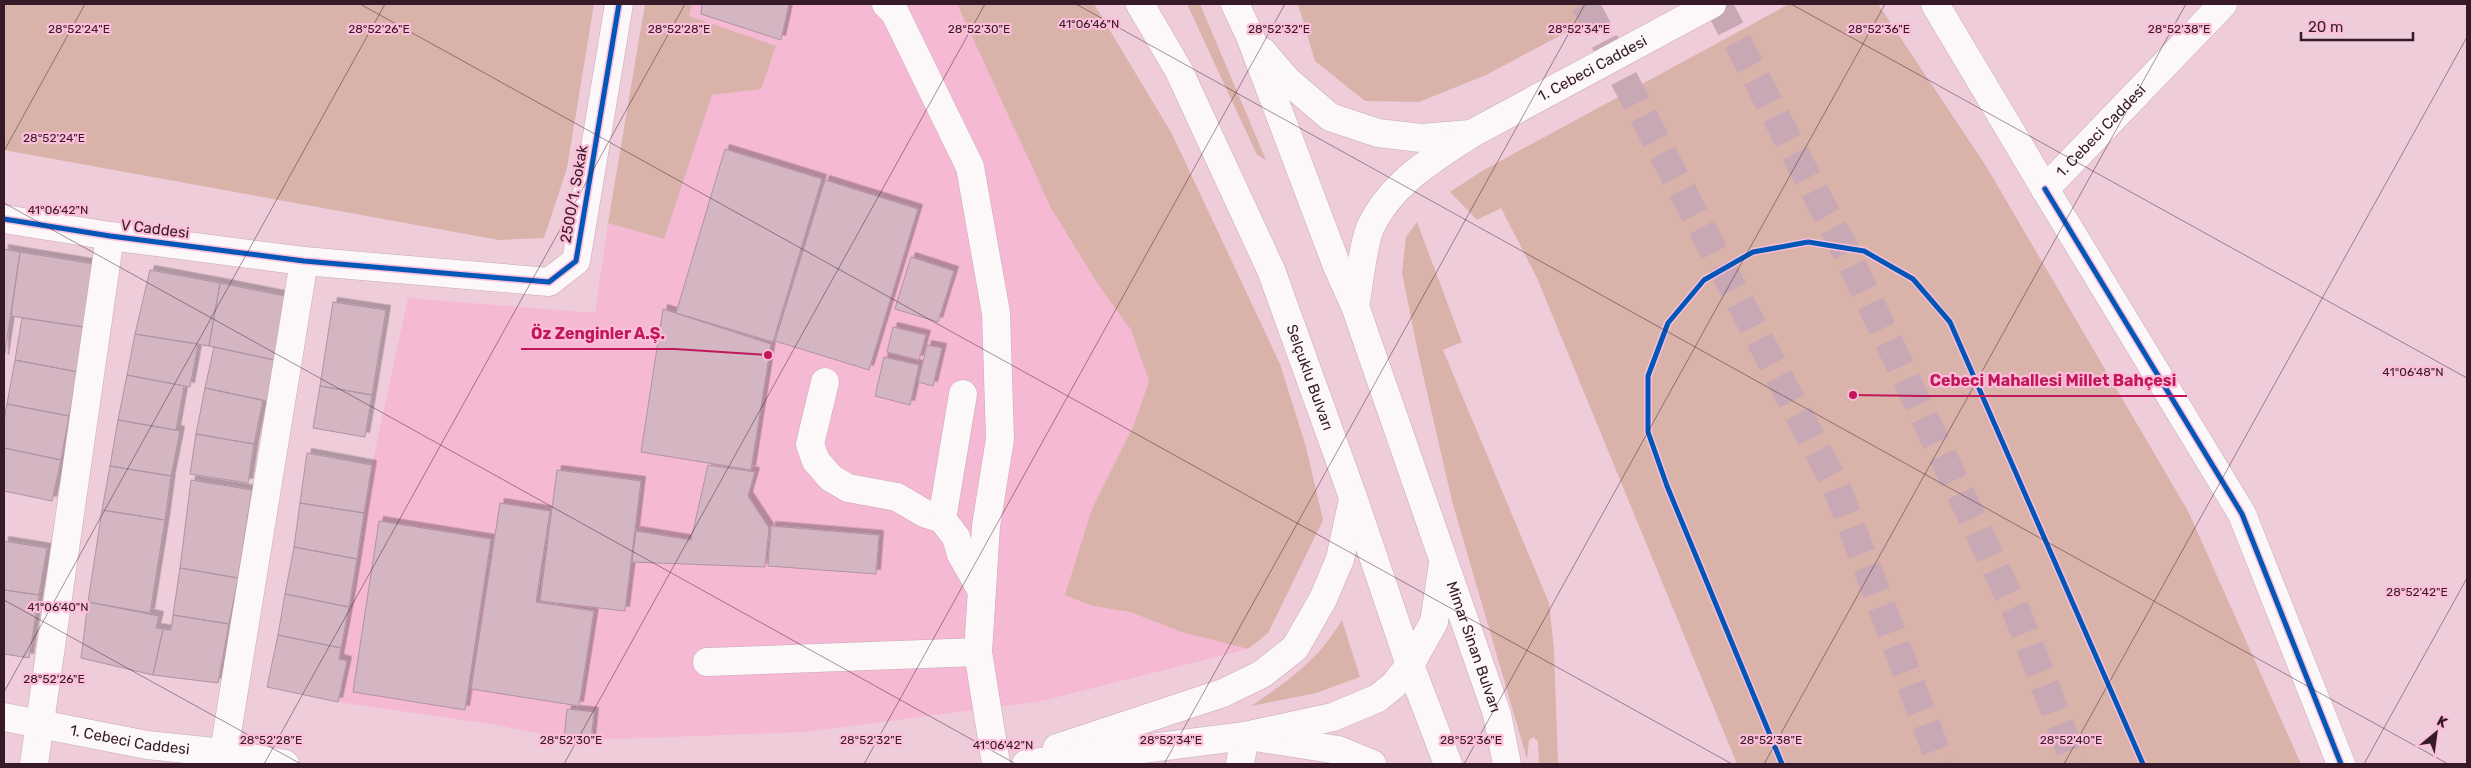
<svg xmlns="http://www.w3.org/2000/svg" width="2471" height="768" viewBox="0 0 2471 768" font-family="Rubik,sans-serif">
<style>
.built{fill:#f6b9d3}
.green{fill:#d9b2aa}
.building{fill:#d3b6c2;stroke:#af93a0;filter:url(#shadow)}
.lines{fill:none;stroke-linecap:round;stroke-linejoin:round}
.highway-tunnel{stroke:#c9a8b6;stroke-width:28;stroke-dasharray:28 14;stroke-linecap:butt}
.minor-casing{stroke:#c8aab6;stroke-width:29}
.major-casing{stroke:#c8aab6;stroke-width:29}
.minor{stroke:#fcf7f9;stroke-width:28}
.major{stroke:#fcf7f9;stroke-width:28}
.cycleway-casing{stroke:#fcbed8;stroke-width:8}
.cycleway{stroke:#0057b8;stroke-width:5}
.ticks{fill:none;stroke:#361a27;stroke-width:1;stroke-opacity:0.45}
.labels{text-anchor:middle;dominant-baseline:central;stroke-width:4.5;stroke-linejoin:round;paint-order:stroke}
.street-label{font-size:15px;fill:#361a27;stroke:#fcbed8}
.ticks-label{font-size:12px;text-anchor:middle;fill:#361a27;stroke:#fcbed8;stroke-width:4.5;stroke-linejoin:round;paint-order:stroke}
.leader{fill:none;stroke:#c2185b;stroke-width:2}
.callout-dot{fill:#c2185b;stroke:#fcbed8;stroke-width:2}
.callout-label{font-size:16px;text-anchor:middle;font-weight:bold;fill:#c2185b;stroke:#fcbed8;stroke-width:4.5;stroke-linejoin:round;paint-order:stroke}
</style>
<defs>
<filter id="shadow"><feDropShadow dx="4.5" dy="-4.5" stdDeviation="0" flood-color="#0004"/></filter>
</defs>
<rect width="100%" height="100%" fill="#eeccda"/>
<path class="built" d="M 692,4 L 957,4 L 1051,208 L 1097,283 L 1131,330 L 1149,381 L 1133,427 L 1093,606 L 1130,612 L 1181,632 L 1248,649 L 1042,701 L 805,732 L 591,740 L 564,738 L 490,724 L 338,702 L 347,661 L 339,659 L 372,465 L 408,298 L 595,313 L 608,223 L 664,239 L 712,95 L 761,89 L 698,20 L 689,16 Z"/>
<path class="green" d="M 4,4 L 594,4 L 567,168 L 544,238 L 499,240 L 4,150 Z
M 645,4 L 692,4 L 689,16 L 776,46 L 761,89 L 712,95 L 664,239 L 608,223 Z
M 957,4 L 1094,4 L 1172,134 L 1280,364 L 1306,447 L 1323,520 L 1268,633 L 1248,649 L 1181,632 L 1130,612 L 1093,606 L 1065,595 L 1092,509 L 1133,427 L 1149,381 L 1131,330 L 1097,283 L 1051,208 Z
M 1187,4 L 1200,4 L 1266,160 L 1257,155 Z
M 1298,4 L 1596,4 L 1601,14 L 1486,75 L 1419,102 L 1365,101 L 1315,61 Z
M 1789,4 L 1878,4 L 1986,166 L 2188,511 L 2301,764 L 1737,764 L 1537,278 L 1501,208 L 1477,220 L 1450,192 L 1482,171 Z
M 1417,222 L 1462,342 L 1443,350 L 1549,603 L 1554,650 L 1558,764 L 1539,764 L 1538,741 L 1533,737 L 1529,740 L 1527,759 L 1452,501 L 1419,357 L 1402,273 L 1406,237 Z
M 1342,620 L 1360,677 L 1316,693 L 1251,706 C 1291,679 1317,661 1342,620 Z"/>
<path class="building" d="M 702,4 L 789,4 L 781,40 L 701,14 Z
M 725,149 L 822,179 L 773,342 L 676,313 Z
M 825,180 L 918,209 L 869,370 L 775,341 Z
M 4,249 L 20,252 L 4,359 Z
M 20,252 L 94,264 L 84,327 L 11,316 Z
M 911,257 L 954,271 L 938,322 L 895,309 Z
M 150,270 L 220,283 L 209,346 L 135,334 Z
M 220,283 L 290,297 L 279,361 L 209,346 Z
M 333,302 L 386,310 L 372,395 L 320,386 Z
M 663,309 L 771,344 L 751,470 L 641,452 Z
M 22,318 L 84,327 L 78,372 L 15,360 Z
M 893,327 L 926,335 L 919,360 L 887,352 Z
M 135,334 L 198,344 L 190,387 L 127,375 Z
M 927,345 L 942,348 L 933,386 L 918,382 Z
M 214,347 L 279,361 L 270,402 L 205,388 Z
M 884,357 L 919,365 L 910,405 L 875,396 Z
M 15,360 L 78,372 L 69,416 L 7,404 Z
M 127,375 L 184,386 L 176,430 L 118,420 Z
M 320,386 L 372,395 L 365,437 L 313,428 Z
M 205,388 L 263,400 L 254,444 L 196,434 Z
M 7,404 L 69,416 L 61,460 L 4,448 L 4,420 Z
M 118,420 L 180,431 L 171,476 L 110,466 Z
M 196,434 L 254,444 L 248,483 L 190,474 Z
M 4,448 L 61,460 L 52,501 L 4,491 Z
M 307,453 L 372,465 L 364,513 L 300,503 Z
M 708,465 L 755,472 L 748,496 L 769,528 L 765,567 L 632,562 L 636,531 L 691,540 Z
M 110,466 L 171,476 L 165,520 L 102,510 Z
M 557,470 L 641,481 L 625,611 L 540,601 Z
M 191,480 L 252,490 L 238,578 L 180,568 Z
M 300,503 L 364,513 L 357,559 L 294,547 Z
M 500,503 L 550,511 L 536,602 L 594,611 L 579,706 L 471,689 Z
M 102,510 L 165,520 L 150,613 L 88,602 Z
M 379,521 L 491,539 L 465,710 L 353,692 Z
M 771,526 L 879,535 L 876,574 L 768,566 Z
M 4,541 L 47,548 L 39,595 L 4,590 Z
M 294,547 L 357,559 L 349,607 L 285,594 Z
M 180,568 L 238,578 L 229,624 L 173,615 Z
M 4,590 L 39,595 L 29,658 L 4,654 Z
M 285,594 L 349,607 L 341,648 L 278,635 Z
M 88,602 L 159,616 L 156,628 L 163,629 L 153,675 L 81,658 Z
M 173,615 L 229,624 L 218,683 L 153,675 L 163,629 L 171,630 Z
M 278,635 L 341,648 L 339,659 L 347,661 L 338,702 L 267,687 Z
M 567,709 L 594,712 L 591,740 L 564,738 Z"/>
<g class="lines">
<path class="highway-tunnel" d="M 1585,4 L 1837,488 L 1941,764
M 1718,4 L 1848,256 L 2018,615 L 2075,764"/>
<defs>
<g id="minor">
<path d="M 886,4 L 895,13 L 970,167 L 996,313 L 1000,439 L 986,526 L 978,652 L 996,764"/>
<path id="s1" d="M 1935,4 L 2045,189 L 2223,4"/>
<path id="s2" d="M 1471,134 L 1712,4"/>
<path d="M 2045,189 L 2242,514 L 2341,764"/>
<path d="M 4,219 L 110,236 L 304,261 L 549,282 L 576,261 L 619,4"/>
<path d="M 825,382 L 810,444 L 816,461 L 831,478 L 848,488 L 897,497 L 924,513 L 942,519 L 956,537 L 961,554 L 982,591"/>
<path d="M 942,519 L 963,394"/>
<path d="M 707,662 L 978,652"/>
<path d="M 34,764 L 110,236"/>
<path d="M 222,764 L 304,261"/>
<path d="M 1240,764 L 1245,736"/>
</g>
<g id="major">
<path id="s3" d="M 1140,4 L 1179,71 L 1271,270 L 1353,497 L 1410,665 L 1448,764"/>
<path id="s4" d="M 1235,4 L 1250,36 L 1337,266 L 1355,306 L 1497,714 L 1507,764"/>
<path d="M 1263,52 L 1287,80 L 1330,117 L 1378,133 L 1421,138 L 1471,134"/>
<path d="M 1355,306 C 1359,287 1363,242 1371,226 C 1391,184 1430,161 1468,136"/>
<path id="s5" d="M 4,717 L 147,745 L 224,753 L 285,764"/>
<path d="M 1261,738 L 1338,750 L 1372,764"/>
<path d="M 1057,748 L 1223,693 L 1262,674 L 1295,648 L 1323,599 L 1340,559 L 1353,499"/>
<path d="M 1026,764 L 1245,736 L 1333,717 L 1378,698 L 1395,684 L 1410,665 L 1434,622 L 1443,563"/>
</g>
</defs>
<use href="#minor" class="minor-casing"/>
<use href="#major" class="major-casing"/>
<use href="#minor" class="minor"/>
<use href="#major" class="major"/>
<defs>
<path id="cycleway" d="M 2045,189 L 2242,514 L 2341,764
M 4,219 L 110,236 L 304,261 L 549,282 L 576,261 L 619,4
M 1782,764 L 1667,486 L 1648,432 L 1648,376 L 1668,323 L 1704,280 L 1753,252 L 1808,242 L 1864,251 L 1913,279 L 1950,322 L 2143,764"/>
</defs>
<use href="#cycleway" class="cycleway-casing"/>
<use href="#cycleway" class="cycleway"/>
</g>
<path class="ticks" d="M 360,4 L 1732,764M 1076,4 L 2448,764M 1791,4 L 2467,378M 4,151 L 85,4M 4,203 L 1016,764M 4,600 L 301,764M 4,692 L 385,4M 264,764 L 685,4M 564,764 L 985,4M 864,764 L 1285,4M 1164,764 L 1585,4M 1464,764 L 1885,4M 1764,764 L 2186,4M 2064,764 L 2467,37M 2364,764 L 2467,578"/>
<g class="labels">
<g class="street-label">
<text stroke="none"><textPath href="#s2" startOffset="138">1. Cebeci Caddesi</textPath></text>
<text stroke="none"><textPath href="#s1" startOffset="296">1. Cebeci Caddesi</textPath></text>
<text transform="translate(574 194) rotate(-80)">2500/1. Sokak</text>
<text transform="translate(155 229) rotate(7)">V Caddesi</text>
<text stroke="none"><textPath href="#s3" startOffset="411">Selçuklu Bulvarı</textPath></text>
<text stroke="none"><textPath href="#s4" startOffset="686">Mimar Sinan Bulvarı</textPath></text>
<text stroke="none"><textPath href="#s5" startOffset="128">1. Cebeci Caddesi</textPath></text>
</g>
</g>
<g class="ticks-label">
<text x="1089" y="28">41°06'46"N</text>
<text x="79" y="33">28°52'24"E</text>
<text x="379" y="33">28°52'26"E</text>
<text x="679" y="33">28°52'28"E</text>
<text x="979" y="33">28°52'30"E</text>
<text x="1279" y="33">28°52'32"E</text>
<text x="1579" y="33">28°52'34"E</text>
<text x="1879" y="33">28°52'36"E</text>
<text x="2179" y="33">28°52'38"E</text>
<text x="54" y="142">28°52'24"E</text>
<text x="58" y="214">41°06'42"N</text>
<text x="2413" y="376">41°06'48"N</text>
<text x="2417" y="596">28°52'42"E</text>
<text x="58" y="611">41°06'40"N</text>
<text x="54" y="683">28°52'26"E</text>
<text x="271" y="744">28°52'28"E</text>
<text x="571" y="744">28°52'30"E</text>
<text x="871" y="744">28°52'32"E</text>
<text x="1171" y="744">28°52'34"E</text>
<text x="1471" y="744">28°52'36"E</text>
<text x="1771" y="744">28°52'38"E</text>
<text x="2071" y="744">28°52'40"E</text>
<text x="1003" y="749">41°06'42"N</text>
</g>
<path class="leader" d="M768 355L675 349H521M1853 395L1920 396H2187"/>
<g class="callout-dot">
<circle cx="768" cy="355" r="5"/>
<circle cx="1853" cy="395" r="5"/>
</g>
<g class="callout-label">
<text x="598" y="339">Öz Zenginler A.Ş.</text>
<text x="2053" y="386">Cebeci Mahallesi Millet Bahçesi</text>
</g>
<rect width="2471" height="768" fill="none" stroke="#361a27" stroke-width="10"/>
<g transform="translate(2436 733) rotate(29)" stroke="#fcbed8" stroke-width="4" paint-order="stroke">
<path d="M0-4L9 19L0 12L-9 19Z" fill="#361a27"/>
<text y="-8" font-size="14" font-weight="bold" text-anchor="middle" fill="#361a27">K</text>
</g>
<path d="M2301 32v8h112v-8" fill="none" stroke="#361a27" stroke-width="2.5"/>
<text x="2308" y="32" font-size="15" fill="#361a27" stroke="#fcbed8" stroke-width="4" paint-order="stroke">20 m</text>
</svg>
